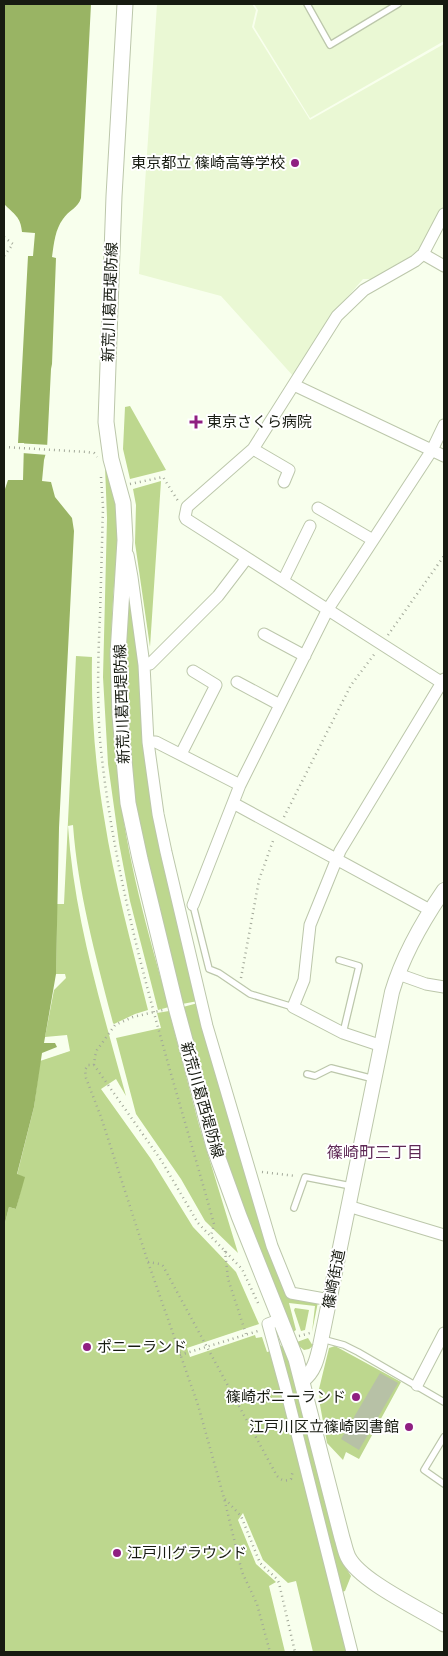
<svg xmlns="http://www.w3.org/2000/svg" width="448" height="1656" viewBox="0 0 448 1656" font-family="'Nunito Sans','Noto Sans JP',sans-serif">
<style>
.built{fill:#eaf8d4}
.green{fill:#bdd78e}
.water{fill:#99b464}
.pier{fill:#f8ffed}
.building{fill:#b7c1a6}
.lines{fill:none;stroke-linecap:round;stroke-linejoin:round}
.service-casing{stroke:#bcc7ab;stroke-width:8}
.minor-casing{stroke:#bcc7ab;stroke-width:13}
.tertiary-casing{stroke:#bcc7ab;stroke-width:16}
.secondary-casing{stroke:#bcc7ab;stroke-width:17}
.path{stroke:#a2a899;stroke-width:2.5;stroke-dasharray:1 4;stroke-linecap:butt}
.service{stroke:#fff;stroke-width:5.5}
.minor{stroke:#fff;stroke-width:11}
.tertiary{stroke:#fff;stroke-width:14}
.secondary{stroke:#fff;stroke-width:15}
.poi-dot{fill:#8f1f81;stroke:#fff;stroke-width:2}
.labels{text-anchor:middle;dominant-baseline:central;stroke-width:4;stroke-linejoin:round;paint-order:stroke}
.poi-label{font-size:15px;fill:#171b11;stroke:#fff;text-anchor:end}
.street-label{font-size:15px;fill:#171b11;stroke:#fff}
.neighbourhood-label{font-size:16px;fill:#5e2855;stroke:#fff}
</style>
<rect width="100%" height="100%" fill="#f8ffed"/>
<path class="built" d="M 157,4 L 252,4 L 256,10 L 252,27 L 310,120 L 444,44 L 444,206 L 419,251 L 410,259 L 372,279 L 363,279 L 333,314 L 294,377 L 221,296 L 139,274 Z
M 254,4 L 444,4 L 444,41 L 310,118 L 254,27 L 258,10 Z"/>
<path class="green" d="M 130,406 L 166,470 L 130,479 L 123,449 L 125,407 Z
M 105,466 C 127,503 115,560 113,601 C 109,660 111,719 118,778 C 126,856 148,933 169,1007 L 158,1010 L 130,901 L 119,843 L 108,764 L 103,677 L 107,518 Z
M 161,481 L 150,647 L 135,543 L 136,505 L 133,489 Z
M 129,578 L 139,654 L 142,714 L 198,1001 L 182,1004 C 159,914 134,823 127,730 C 123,679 126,629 129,578 Z
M 76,656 L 92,657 C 91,711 95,764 104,817 C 114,882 132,946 148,1010 L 135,1014 L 114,1024 L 113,1023 C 96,957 78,893 73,825 L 68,826 C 74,918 102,1008 126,1096 L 116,1079 L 101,1089 L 151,1159 L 193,1227 L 236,1272 L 259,1324 L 187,1348 L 190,1357 L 255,1335 L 256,1338 L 262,1337 L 267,1352 L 271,1351 L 348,1652 L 313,1652 L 296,1581 L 288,1583 L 263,1560 L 243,1513 L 238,1520 L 256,1564 L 276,1582 L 269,1586 L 285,1652 L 4,1652 L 4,1227 L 9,1207 L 16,1209 L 24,1177 L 17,1175 L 34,1107 L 40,1061 L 70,1051 L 67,1035 L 45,1037 L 54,990 L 66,978 L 65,974 L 56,974 L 57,904 L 64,904 Z
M 198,1003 L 288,1296 L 318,1302 L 312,1332 L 315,1306 L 289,1303 L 296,1330 L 293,1332 L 264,1261 L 218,1139 L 183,1007 Z
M 169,1011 L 199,1125 L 238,1253 L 205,1221 L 181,1179 L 136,1114 L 116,1038 L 161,1028 L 157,1013 Z
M 295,1308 L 309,1310 L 305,1330 L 301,1331 L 294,1310 Z
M 308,1338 L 313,1346 L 309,1349 L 304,1350 L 299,1346 L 297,1342 Z
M 279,1344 L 286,1350 L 292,1365 L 341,1560 L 351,1576 L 345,1591 L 342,1592 Z
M 335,1346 L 401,1382 L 359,1459 L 346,1452 L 343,1460 L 327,1443 L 320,1405 L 319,1389 L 329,1348 Z"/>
<path class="water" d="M 4,4 L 91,4 L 81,198 C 78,208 69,210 63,219 C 55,230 54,243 52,257 L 56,258 L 52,364 L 51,369 L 47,449 L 44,460 L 42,481 L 51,482 L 55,497 L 72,518 L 74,531 L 59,828 L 56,974 L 44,1043 L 55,1043 L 57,1047 L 42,1053 L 34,1107 L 17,1174 L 25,1177 L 16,1209 L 9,1207 L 4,1227 L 4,492 L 8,480 L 23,480 L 24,443 L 18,443 L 28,256 L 33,256 L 35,233 L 22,232 C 21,217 14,214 4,204 Z"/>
<path class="pier" d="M 16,443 L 50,445 L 48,455 L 22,453 L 22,445 Z"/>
<path class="building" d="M 380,1373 L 398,1383 L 359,1450 L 341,1439 Z"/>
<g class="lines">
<defs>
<path id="service" d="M 307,4 L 330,45 L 398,4
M 193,905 L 209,969 L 219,973 L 250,994 L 293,1007
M 339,960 L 359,966 L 343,1033
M 307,1074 L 315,1076 L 331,1068 L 374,1079
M 294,1208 L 305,1177 L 351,1186
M 322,1339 L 344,1345 L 358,1352 L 444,1402
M 444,1437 L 424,1470 L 444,1484"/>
<path id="minor" d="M 444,214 L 423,254 L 415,261 L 364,290 L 337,316 L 253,449 L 187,507 L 185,517 L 186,519 L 444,684
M 423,254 L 444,266
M 294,385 L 444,456
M 253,449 L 289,470 L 284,482
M 318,508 L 373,540
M 128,555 L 132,577 L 144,665 L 148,742 L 158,814 L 166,852 L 207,1026 L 272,1246 L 291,1293 L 330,1300
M 283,581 L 310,526
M 264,634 L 305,656
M 144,665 L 150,664 L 218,596 L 247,558
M 237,682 L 280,705
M 148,742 L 156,742 L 240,785
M 181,754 L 216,685 L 193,671
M 233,803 L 430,910
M 193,905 L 240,785 L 328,609 L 432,450 L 444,425
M 398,974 L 426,984 L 444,987
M 382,1046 L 343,1033 L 293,1007 L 304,980 L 310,925 L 340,851 L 444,679
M 348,1206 L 444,1235
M 281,1319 L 268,1324 L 285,1386 L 352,1652
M 417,1385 L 444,1333"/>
<path id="tertiary" d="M 303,1380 C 314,1372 317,1359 320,1346 L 392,992 C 403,955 422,922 444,890"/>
<path id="secondary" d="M 125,4 L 114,196 L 106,422 L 111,459 L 123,503 L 125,540 L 118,654 L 120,716 L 128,803 L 140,859 L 176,1007 L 214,1147 L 239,1216 L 296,1359 L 342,1538 C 344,1544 345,1551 348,1557 C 360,1581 420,1609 444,1624"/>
</defs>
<use href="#service" class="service-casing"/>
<use href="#minor" class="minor-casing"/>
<use href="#tertiary" class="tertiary-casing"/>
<use href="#secondary" class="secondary-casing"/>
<path class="path" d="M 4,237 L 13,244 L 4,256
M 4,447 L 87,452 L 94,453 L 97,457
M 101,477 L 103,507 C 102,543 101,580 100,616 C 98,657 97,699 100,740 C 116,906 170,1065 214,1224 L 211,1236
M 130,484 L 163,477 L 178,501
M 388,635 L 444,556
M 284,817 L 351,685 L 376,652
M 241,978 L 259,880 L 274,838
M 94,1065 L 95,1056 L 97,1050 L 115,1025 L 133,1017 L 163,1010
M 262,1172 L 296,1176
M 225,1251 L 228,1279 L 246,1334
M 148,1262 L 160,1264 L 163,1266 L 277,1476 C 281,1480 285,1482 291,1479 L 293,1470
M 258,1303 L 242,1269 L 198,1223 L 161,1160 L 94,1065 L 88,1065 L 85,1070 L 86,1078 L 101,1117 L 148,1262 L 198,1405 L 224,1498 L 242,1572 L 257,1604 L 270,1652
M 299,1336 L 310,1333
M 180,1355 L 258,1331
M 225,1499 L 241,1516 L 260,1563 L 277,1579 L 279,1583 L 295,1652"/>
<use href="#service" class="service"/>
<use href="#minor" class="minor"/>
<use href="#tertiary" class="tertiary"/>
<use href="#secondary" class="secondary"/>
</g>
<g class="poi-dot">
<circle cx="295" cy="163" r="5"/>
<path d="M193.5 414.5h5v5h5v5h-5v5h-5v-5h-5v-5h5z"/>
<circle cx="87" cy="1347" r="5"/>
<circle cx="356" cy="1397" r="5"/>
<circle cx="409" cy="1427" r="5"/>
<circle cx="117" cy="1553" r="5"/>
</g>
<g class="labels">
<g class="poi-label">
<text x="285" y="163">東京都立 篠崎高等学校</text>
<text x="207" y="422" text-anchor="start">東京さくら病院</text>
<text x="97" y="1347" text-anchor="start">ポニーランド</text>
<text x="346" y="1397">篠崎ポニーランド</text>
<text x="399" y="1427">江戸川区立篠崎図書館</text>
<text x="127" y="1553" text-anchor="start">江戸川グラウンド</text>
</g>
<g class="street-label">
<text transform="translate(110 302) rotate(-88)">新荒川葛西堤防線</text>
<text transform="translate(122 704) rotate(-92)">新荒川葛西堤防線</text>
<text transform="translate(202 1100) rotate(74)">新荒川葛西堤防線</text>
<text transform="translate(334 1279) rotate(-79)">篠崎街道</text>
</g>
<g class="neighbourhood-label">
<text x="375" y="1153">篠崎町三丁目</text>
</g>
</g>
<rect width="448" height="1656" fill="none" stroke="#171b11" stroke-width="10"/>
</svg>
